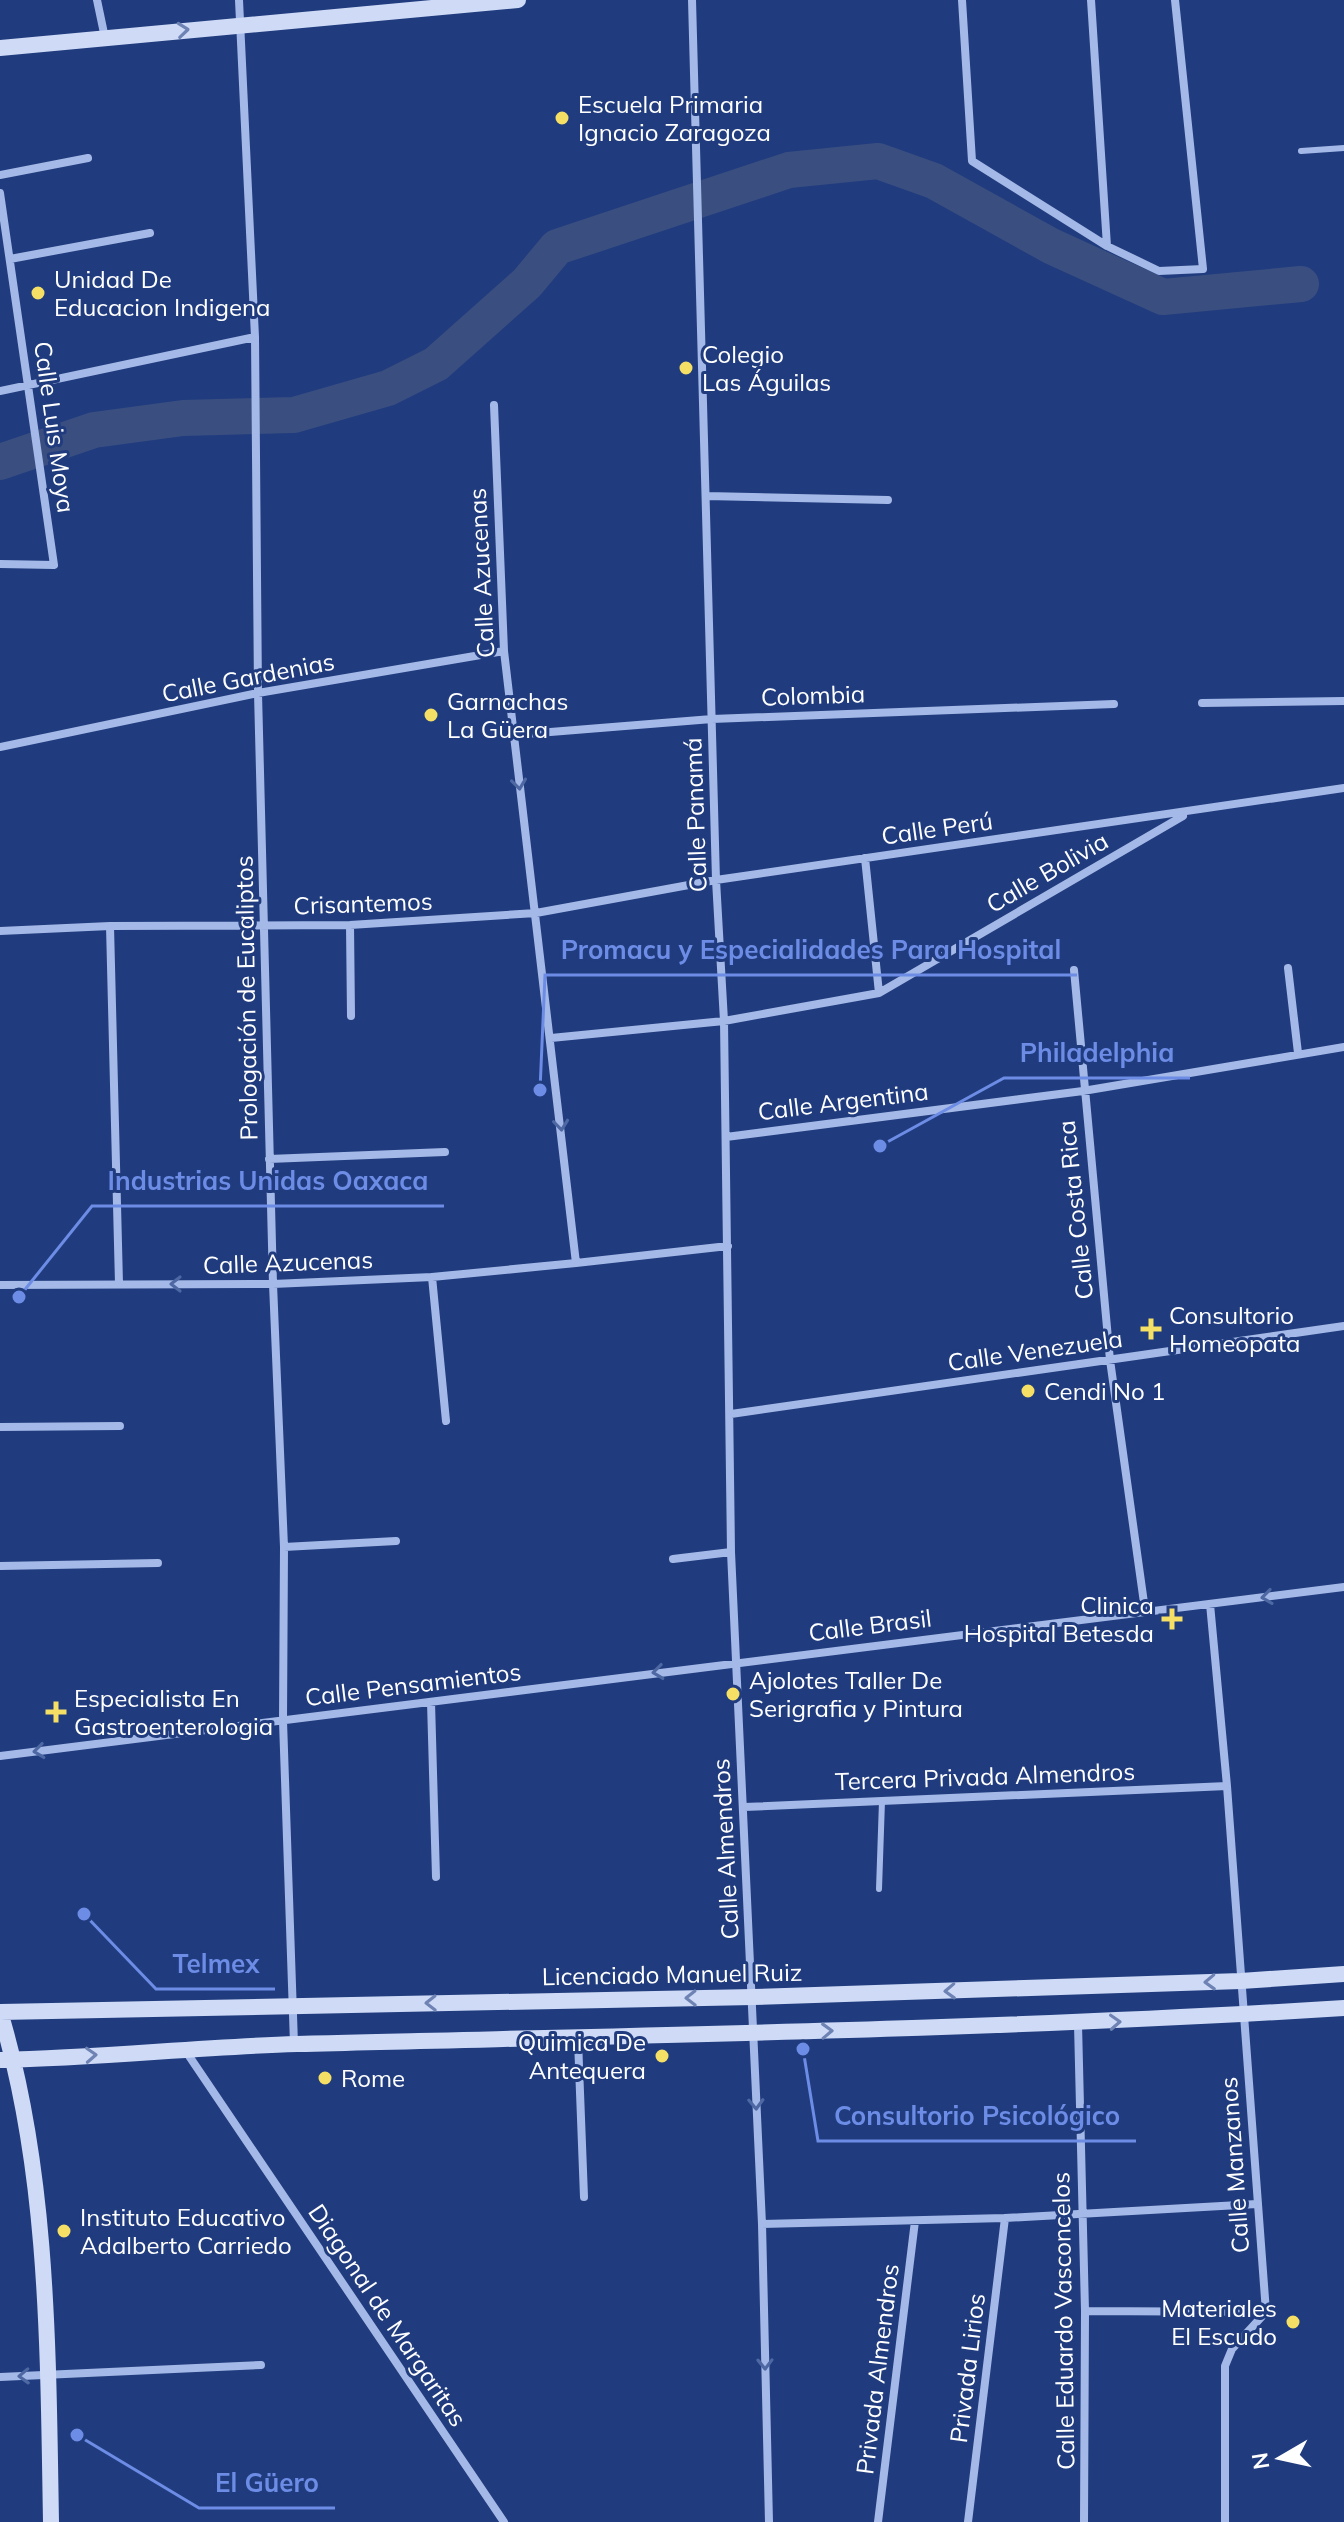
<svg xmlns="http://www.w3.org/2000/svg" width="1344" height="2522" viewBox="0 0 1344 2522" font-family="Mulish,sans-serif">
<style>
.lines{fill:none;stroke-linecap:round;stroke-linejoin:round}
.river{stroke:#3a4f80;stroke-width:36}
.lane{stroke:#a4b9e7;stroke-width:6}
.street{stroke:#a4b9e7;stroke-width:8}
.secondary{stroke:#cedaf6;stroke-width:16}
.oneway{stroke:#6e83b4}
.oneway2{stroke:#4e68a3}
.poi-dot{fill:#f5df64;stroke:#203c7e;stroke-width:3}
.labels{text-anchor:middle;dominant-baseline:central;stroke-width:6;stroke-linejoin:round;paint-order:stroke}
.poi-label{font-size:24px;fill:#fff;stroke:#203c7e;text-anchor:start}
.street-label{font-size:24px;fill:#fff;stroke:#203c7e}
.leader{fill:none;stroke:#6c8ce6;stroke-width:3}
.callout-dot{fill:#6c8ce6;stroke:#203c7e;stroke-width:3}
.callout-label{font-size:26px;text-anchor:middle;font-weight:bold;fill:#6c8ce6;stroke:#203c7e;stroke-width:6;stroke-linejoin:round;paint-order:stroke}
</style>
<rect width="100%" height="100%" fill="#203c7e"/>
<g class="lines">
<path class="river" d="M 0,462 L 94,430 L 183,418 L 294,415 L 388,388 L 436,364 L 527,283 L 557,247 L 789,170 L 878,161 L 934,181 L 1051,246 L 1163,297 L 1301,284"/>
<path class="lane" d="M 1301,151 L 1344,148
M 879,1889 L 882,1801"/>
<path class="street" d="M 97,0 L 105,38
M 239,0 L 255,337 L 258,693 L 273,1284 L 284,1547 L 283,1721 L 294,2044
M 692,0 L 716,880 L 724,1021 L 731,1552 L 762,2224 L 769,2522
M 962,0 L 972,161 L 1107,246 L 1159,271 L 1203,269 L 1175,0
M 1091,0 L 1107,246
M 0,175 L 88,158
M 0,193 L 54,565 L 0,564
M 10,259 L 150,233
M 0,391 L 255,337
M 706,496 L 888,500
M 1202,703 L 1344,701
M 513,735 L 712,719 L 1114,704
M 0,747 L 258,693 L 504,651
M 865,858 L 879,993
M 350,925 L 351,1016
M 110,926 L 119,1284
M 0,931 L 110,926 L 350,925 L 536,913 L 716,880 L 1344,788
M 1288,968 L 1298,1053
M 1074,970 L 1110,1360 L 1145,1610
M 551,1038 L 724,1021 L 879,993 L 1183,816
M 726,1137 L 1083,1091 L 1344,1047
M 269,1159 L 445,1152
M 576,1263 L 728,1246
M 432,1277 L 446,1421
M 0,1285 L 273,1284 L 432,1277 L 576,1263 L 504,651 L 494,405
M 731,1414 L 1344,1326
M 0,1427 L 120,1426
M 284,1547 L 396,1541
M 673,1559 L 731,1552
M 0,1566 L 158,1563
M 1210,1604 L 1227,1786 L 1266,2312 L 1232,2349 L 1225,2366 L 1225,2522
M 431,1702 L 436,1877
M 0,1756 L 1344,1587
M 744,1807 L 1227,1786
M 1078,2024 L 1085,2311 L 1084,2522
M 578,2040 L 584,2197
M 185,2050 L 504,2522
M 762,2224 L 1005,2218 L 1257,2204
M 1085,2311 L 1266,2312
M 0,2377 L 261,2365
M 878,2522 L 915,2221
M 968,2522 L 1005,2218"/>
<path class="secondary" d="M 0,48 L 518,0
M 0,2012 L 753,1997 L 1241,1981 L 1344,1974
M 0,2012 C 49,2174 48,2353 51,2522
M 0,2060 C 99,2058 198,2047 297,2044 C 646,2035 995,2030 1344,2008"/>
</g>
<defs><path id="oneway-chevron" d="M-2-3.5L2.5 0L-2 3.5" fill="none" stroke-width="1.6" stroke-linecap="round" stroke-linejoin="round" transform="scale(2)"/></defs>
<g class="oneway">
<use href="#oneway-chevron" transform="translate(183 30) rotate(-6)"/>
<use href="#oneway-chevron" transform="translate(1210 1982) rotate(178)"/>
<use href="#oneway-chevron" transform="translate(950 1991) rotate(178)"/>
<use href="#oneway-chevron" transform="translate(691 1998) rotate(179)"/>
<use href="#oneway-chevron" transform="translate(431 2003) rotate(179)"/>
<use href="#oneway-chevron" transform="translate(1115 2022) rotate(-3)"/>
<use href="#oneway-chevron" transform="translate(827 2031) rotate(-2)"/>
<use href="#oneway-chevron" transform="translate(91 2055) rotate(-3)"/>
</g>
<g class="oneway2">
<use href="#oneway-chevron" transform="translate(519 784) rotate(83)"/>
<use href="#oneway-chevron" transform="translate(561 1125) rotate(84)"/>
<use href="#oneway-chevron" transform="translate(176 1284) rotate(180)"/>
<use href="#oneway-chevron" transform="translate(1267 1597) rotate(172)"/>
<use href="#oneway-chevron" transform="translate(658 1672) rotate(173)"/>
<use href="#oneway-chevron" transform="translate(39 1751) rotate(173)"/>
<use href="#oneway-chevron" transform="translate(756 2104) rotate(88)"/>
<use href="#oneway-chevron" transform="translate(765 2364) rotate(89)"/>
<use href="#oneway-chevron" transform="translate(24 2376) rotate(178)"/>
</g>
<g class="poi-dot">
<circle cx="562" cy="118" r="8"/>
<circle cx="38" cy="293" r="8"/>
<circle cx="686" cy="368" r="8"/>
<circle cx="431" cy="715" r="8"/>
<path d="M1147 1317h8v8h8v8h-8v8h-8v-8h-8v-8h8z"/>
<circle cx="1028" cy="1391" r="8"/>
<path d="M1168 1607h8v8h8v8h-8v8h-8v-8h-8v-8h8z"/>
<circle cx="733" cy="1694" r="8"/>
<path d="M52 1700h8v8h8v8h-8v8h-8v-8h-8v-8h8z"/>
<circle cx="662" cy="2056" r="8"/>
<circle cx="325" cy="2078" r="8"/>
<circle cx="64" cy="2231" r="8"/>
<circle cx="1293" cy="2322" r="8"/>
</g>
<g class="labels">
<g class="poi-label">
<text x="578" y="104">Escuela Primaria<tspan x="578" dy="28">Ignacio Zaragoza</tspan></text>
<text x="54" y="279">Unidad De<tspan x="54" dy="28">Educacion Indigena</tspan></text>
<text x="702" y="354">Colegio<tspan x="702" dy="28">Las Águilas</tspan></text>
<text x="447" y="701">Garnachas<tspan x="447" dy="28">La Güera</tspan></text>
<text x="1169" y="1315">Consultorio<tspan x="1169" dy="28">Homeopata</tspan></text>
<text x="1044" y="1391">Cendi No 1</text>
<text x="1154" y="1605" text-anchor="end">Clinica<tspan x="1154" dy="28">Hospital Betesda</tspan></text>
<text x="749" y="1680">Ajolotes Taller De<tspan x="749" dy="28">Serigrafia y Pintura</tspan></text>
<text x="74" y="1698">Especialista En<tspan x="74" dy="28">Gastroenterologia</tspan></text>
<text x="646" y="2042" text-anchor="end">Quimica De<tspan x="646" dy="28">Antequera</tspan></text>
<text x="341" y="2078">Rome</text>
<text x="80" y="2217">Instituto Educativo<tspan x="80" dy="28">Adalberto Carriedo</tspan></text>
<text x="1277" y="2308" text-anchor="end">Materiales<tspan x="1277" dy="28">El Escudo</tspan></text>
</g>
<g class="street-label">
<text transform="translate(55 427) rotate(82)">Calle Luis Moya</text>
<text transform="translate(481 573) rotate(-93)">Calle Azucenas</text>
<text transform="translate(248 677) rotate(-11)">Calle Gardenias</text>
<text transform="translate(813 695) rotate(-2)">Colombia</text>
<text transform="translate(695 815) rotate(-92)">Calle Panamá</text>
<text transform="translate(937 828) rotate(-8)">Calle Perú</text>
<text transform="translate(1047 872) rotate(-30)">Calle Bolivia</text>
<text transform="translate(363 903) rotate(-2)">Crisantemos</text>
<text transform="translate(246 998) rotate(-91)">Prologación de Eucaliptos</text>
<text transform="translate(843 1101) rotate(-7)">Calle Argentina</text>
<text transform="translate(1075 1210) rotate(-96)">Calle Costa Rica</text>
<text transform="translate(288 1262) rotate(-2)">Calle Azucenas</text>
<text transform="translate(1035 1350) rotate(-8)">Calle Venezuela</text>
<text transform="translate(870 1625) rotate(-7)">Calle Brasil</text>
<text transform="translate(413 1684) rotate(-7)">Calle Pensamientos</text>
<text transform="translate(985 1776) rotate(-2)">Tercera Privada Almendros</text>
<text transform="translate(725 1849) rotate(-93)">Calle Almendros</text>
<text transform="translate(672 1974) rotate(-1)">Licenciado Manuel Ruiz</text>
<text transform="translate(1234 2165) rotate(-94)">Calle Manzanos</text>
<text transform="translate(388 2315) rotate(56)">Diagonal de Margaritas</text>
<text transform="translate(1063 2321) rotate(-91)">Calle Eduardo Vasconcelos</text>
<text transform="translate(967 2368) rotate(-83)">Privada Lirios</text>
<text transform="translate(877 2369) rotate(-83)">Privada Almendros</text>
</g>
</g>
<path class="leader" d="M540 1090L545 975H1077M880 1146L1004 1078H1190M19 1297L92 1206H444M84 1914L156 1989H275M803 2049L818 2141H1136M77 2435L199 2508H335"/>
<g class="callout-dot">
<circle cx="540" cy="1090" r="8"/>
<circle cx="880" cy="1146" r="8"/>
<circle cx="19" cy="1297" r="8"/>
<circle cx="84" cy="1914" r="8"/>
<circle cx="803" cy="2049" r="8"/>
<circle cx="77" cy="2435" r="8"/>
</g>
<g class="callout-label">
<text x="811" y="959">Promacu y Especialidades Para Hospital</text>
<text x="1097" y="1062">Philadelphia</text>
<text x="268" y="1190">Industrias Unidas Oaxaca</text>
<text x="216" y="1973">Telmex</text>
<text x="977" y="2125">Consultorio Psicológico</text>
<text x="267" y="2492">El Güero</text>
</g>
<g transform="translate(1280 2458) rotate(261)" stroke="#203c7e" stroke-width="6" paint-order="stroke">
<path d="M0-6L14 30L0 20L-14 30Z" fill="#ffffff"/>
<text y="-12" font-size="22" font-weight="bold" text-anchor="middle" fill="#ffffff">N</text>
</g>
</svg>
